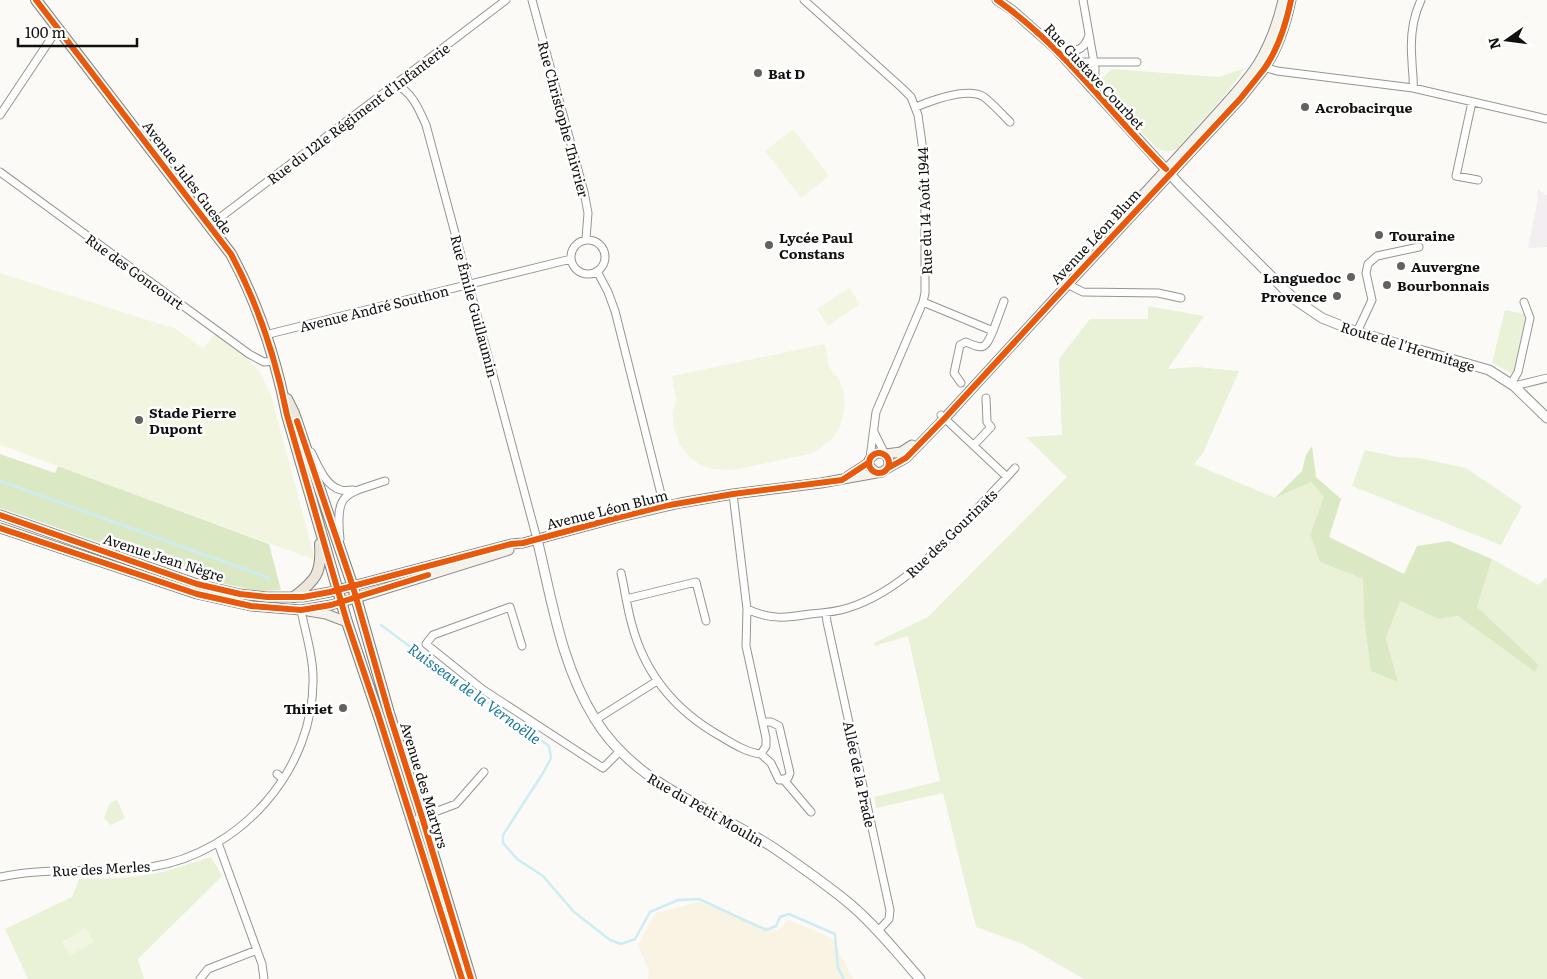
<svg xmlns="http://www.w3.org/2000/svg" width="1547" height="979" viewBox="0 0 1547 979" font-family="Literata,serif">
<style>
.industrial{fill:#f3eef2}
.farmland{fill:#f8f3e3}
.green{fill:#e9f1d7}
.forest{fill:#dbe8c4}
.pitch{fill:#f2f5e0}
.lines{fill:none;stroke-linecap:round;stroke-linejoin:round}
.stream{stroke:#cdedf5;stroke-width:2.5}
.minor-casing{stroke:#969594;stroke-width:9}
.tertiary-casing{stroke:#969594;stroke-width:11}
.secondary-casing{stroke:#8d8c8a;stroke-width:11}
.primary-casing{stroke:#848381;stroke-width:12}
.minor{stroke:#fffefe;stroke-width:7}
.tertiary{stroke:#fffefe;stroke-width:9}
.secondary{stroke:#f5f2eb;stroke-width:9}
.primary{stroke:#ece6db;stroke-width:10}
.cycleway-casing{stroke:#fff;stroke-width:9}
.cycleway{stroke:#e8590c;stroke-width:6}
.poi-dot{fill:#636260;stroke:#fff;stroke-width:2}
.labels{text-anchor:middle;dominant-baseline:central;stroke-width:5;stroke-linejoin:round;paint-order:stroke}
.poi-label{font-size:14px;font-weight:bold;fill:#101010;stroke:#fff;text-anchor:start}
.street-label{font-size:14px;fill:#101010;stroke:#fff}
.water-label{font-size:15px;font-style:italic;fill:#1a79a1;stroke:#fff}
</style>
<rect width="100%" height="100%" fill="#fcfaf6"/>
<path class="industrial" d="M 1537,189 L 1547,195 L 1547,247 L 1528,248 L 1538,199 Z"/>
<path class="farmland" d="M 699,902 L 777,931 L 789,920 L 832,938 L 853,979 L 648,979 L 649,972 L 638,944 L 656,913 Z"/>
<path class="green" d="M 1245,68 L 1229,90 L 1177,149 C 1169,152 1164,152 1157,148 L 1100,89 L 1099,81 L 1112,69 L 1219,77 Z
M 1148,306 L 1204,316 L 1168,369 L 1196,367 L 1239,371 L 1203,453 L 1194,464 L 1275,498 L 1311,482 L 1324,497 L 1310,534 L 1320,562 L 1363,579 L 1364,617 L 1398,682 L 1386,638 L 1400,601 L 1438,619 L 1458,616 L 1535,672 L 1539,665 L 1477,607 L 1492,559 L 1538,585 L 1547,577 L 1547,979 L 1084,979 L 1023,944 L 976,927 L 943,793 L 876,808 L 874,797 L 940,781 L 908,636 L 875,646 L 874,643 L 928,617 L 1067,477 L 1026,437 L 1062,435 L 1059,359 L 1090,319 L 1148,319 Z
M 1505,310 L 1528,315 L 1515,372 L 1513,374 L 1492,363 Z
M 1365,450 L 1397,457 L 1419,458 L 1466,468 L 1522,506 L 1501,545 L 1352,486 Z
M 117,800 L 125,818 L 111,825 L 104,818 L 110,803 Z
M 211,857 L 222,876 L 138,959 L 144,979 L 28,979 L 5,929 L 72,897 L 79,879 L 126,878 L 163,872 Z"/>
<path class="forest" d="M 1312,446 L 1316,477 L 1341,499 L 1329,537 L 1404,574 L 1417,546 L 1449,541 L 1492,559 L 1477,607 L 1539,665 L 1535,672 L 1458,616 L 1438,619 L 1400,601 L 1386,638 L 1398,682 L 1371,671 L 1364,617 L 1363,579 L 1320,562 L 1310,534 L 1324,497 L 1311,482 L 1275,498 L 1302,471 L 1306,455 Z
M 0,454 L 55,473 L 58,466 L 269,544 L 281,590 L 259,591 L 211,581 L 0,508 Z"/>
<path class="pitch" d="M 793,129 L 829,176 L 801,198 L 765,151 Z
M 0,273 L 176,329 L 203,348 L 215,334 L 244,356 L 259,371 L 271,395 L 315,560 L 0,445 Z
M 849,288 L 860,304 L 828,326 L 817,309 Z
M 825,344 L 829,367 L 838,378 L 843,390 L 845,404 L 841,425 L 834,437 L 817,451 L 809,454 L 734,470 L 712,469 L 699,464 L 689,457 L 680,445 L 673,426 L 673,413 L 676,400 L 672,376 Z
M 85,928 L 94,942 L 70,956 L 62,942 Z"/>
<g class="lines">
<path class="stream" d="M 0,481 L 269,578
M 381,625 L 455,680 L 549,746 L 551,758 L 543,773 L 512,821 L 503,835 L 503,843 L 517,859 L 543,876 L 574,912 L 610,940 L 621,944 L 635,939 L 650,912 L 678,900 L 699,899 L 766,930 L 776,926 L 780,917 L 789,914 L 835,934 L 838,968 L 844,979"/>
<defs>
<path id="minor" d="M 532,0 L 584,192 L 588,213 L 586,239
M 804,0 L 902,88 L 911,97 L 918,115 L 925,165 L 925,293 L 923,302 L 876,412 L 870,458
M 1083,0 L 1095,68 L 1095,82 L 1090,88
M 1056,49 C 1072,53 1084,53 1089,35
M 1069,63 L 1077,62 L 1137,62
M 1260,66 L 1277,71 L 1413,88 L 1547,119
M 395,85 C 411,90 419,109 426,125 L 537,539
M 1413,88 C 1414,79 1412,70 1412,61 C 1410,40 1412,19 1421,0
M 1472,102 L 1456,176 L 1478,180
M 916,107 C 933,100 968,87 984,97 C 993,104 1002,114 1010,122
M 0,115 L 58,28
M 0,172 L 249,354 L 264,362 L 273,361
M 209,226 L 506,0
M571 257a17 17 0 1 1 34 0a17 17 0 1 1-34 0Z
M 597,271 L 608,292 L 615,311 L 664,506
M 1067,284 L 1083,292 L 1158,293 L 1181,298
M 923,302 L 993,331 C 985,349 984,350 966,342 L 960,345 L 954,373 L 961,383
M 993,331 L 1004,301
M 1357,332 L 1372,300 L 1366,273 L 1368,264 L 1377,256 L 1419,247
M 265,335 L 571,259
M 1511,384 L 1518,372 L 1530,318 L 1524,302
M 1514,386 L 1547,378
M 874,432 L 885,454
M 974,445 L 991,427 L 987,422 L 986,398
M 311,452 C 318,465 325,486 341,490 C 344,491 349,490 353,490
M 1007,477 L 1015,468
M 340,539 C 335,492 344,495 385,481
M 621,573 C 625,590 627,608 632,625 C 645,674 676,711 720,736 C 732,743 747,753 761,754 L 766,746 L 766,738 L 746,646 L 747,609 L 733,494
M 626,599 L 696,582 L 706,621
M 747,609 C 770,620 786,618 810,614 C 823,613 836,612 848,608 C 910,589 962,523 1007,477 L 941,415
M 826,613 L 827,622 L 890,910 L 889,919 L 878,931
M 522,646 L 510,607 L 433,635 L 426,644 L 482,689 L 603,768 L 620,751
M 595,720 L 657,681
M 761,754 L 771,763 L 779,780 L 788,778 L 790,773 L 779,726 L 771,722 L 763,722
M 277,774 L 283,779
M 784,780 L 811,812
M 419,818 L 456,804 L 484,772
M 218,843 L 262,964 L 264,979
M 0,877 C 50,866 101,875 151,867 C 241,853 315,769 313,677 C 313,654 305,632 301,610
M 200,979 L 208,969 L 257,950"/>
<path id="tertiary" d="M 997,0 L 1012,10 L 1056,49 L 1180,185 L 1294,299 L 1322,318 L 1357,332 L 1489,370 L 1514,386 L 1547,418
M 537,539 C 552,600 561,665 595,719 C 636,786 711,807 774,848 C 800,866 826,884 850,904 C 876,926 898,954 920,979"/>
<path id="secondary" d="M 1118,222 C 1150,187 1182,153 1214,117 C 1229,100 1246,83 1258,64 C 1270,44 1278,22 1283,0
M 886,454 L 901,452 L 912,445
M 888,468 L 906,458 L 945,418 L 1057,296 L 1240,99 C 1248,89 1256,79 1264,69 C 1279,48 1286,24 1291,0
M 848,476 L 868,463
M 0,515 L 197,584 L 240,594 L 267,597 L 303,597 L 330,592 L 511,544 L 523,543 L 616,518 L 680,503 L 733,494 L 821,483 L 882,472 L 888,468 C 893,451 874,447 868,463 L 871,468 L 876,472
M 0,528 L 197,594 L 251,606 L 301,610 L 331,605 L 356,598 L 509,550
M 308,611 L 326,614 L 347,622"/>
<path id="primary" d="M 36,0 L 231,254 C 258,304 276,359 287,415 L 347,622 L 379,717 L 462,979
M 287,399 L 294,413 L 353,587 L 389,713 L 422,817 L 471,979
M 294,597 C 316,580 322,573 320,544"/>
</defs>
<use href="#minor" class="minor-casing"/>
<use href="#tertiary" class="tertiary-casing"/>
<use href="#secondary" class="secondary-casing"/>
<use href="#primary" class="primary-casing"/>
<use href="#minor" class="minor"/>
<use href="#tertiary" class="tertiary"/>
<use href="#secondary" class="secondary"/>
<use href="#primary" class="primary"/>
<defs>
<path id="cycleway" d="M 36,0 L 231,254 C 258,304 276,359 287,415 L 347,622 L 379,717 L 462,979
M 997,0 C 1063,46 1110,113 1166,169
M 297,421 L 353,587 L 389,713 L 422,817 L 471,979
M869 463a10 10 0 1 1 20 0a10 10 0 1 1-20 0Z
M 888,468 L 906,458 L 945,418 L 1057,296 L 1240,99 C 1248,89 1256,79 1264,69 C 1279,48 1286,24 1291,0
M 0,515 L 197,584 L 240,594 L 267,597 L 303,597 L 330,592 L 511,544 L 523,543 L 616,518 L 664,506 L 733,494 L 842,480 L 868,463
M 0,528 L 197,594 L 251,606 L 301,610 L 331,605 L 428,575"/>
</defs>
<use href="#cycleway" class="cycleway-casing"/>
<use href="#cycleway" class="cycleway"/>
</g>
<g class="poi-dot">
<circle cx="758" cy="73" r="5"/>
<circle cx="1305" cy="107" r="5"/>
<circle cx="1379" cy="235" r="5"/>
<circle cx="769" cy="245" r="5"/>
<circle cx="1401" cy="266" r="5"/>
<circle cx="1351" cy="277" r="5"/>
<circle cx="1387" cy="285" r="5"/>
<circle cx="1337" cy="296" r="5"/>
<circle cx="139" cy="420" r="5"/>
<circle cx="343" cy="708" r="5"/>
</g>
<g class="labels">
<g class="poi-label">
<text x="768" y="73">Bat D</text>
<text x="1315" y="107">Acrobacirque</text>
<text x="1389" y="235">Touraine</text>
<text x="779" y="237">Lycée Paul<tspan x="779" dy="16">Constans</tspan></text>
<text x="1411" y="266">Auvergne</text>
<text x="1341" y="277" text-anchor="end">Languedoc</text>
<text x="1397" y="285">Bourbonnais</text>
<text x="1327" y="296" text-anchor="end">Provence</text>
<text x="149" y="412">Stade Pierre<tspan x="149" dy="16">Dupont</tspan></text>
<text x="333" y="708" text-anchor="end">Thiriet</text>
</g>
<g class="street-label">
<text transform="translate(1095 76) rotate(47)">Rue Gustave Courbet</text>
<text transform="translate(358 113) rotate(-37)">Rue du 121e Régiment d'Infanterie</text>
<text transform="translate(564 119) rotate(75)">Rue Christophe Thivrier</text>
<text transform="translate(188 177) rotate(53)">Avenue Jules Guesde</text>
<text transform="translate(924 211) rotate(-92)">Rue du 14 Août 1944</text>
<text transform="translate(1095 236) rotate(-47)">Avenue Léon Blum</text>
<text transform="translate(135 271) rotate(36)">Rue des Goncourt</text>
<text transform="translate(475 306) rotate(75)">Rue Émile Guillaumin</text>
<text transform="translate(374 308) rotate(-14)">Avenue André Southon</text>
<text transform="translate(1408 346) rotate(17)">Route de l'Hermitage</text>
<text transform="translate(607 509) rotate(-14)">Avenue Léon Blum</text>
<text transform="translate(951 533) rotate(-44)">Rue des Gourinats</text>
<text transform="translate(164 557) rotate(18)">Avenue Jean Nègre</text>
<text transform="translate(860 774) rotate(78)">Allée de la Prade</text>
<text transform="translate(425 785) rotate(73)">Avenue des Martyrs</text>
<text transform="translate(706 809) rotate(30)">Rue du Petit Moulin</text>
<text transform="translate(101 868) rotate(-3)">Rue des Merles</text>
</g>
<g class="water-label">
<text transform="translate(475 693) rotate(36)">Ruisseau de la Vernoëlle</text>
</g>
</g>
<g transform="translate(1507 40) rotate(256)" stroke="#ffffff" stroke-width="4" paint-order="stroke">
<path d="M0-4L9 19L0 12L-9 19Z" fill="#101010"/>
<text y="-8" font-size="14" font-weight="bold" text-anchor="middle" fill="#101010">N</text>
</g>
<path d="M18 38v8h119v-8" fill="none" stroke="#101010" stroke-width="2.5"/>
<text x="25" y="38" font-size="15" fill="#101010" stroke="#ffffff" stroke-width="4" paint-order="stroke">100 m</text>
</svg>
